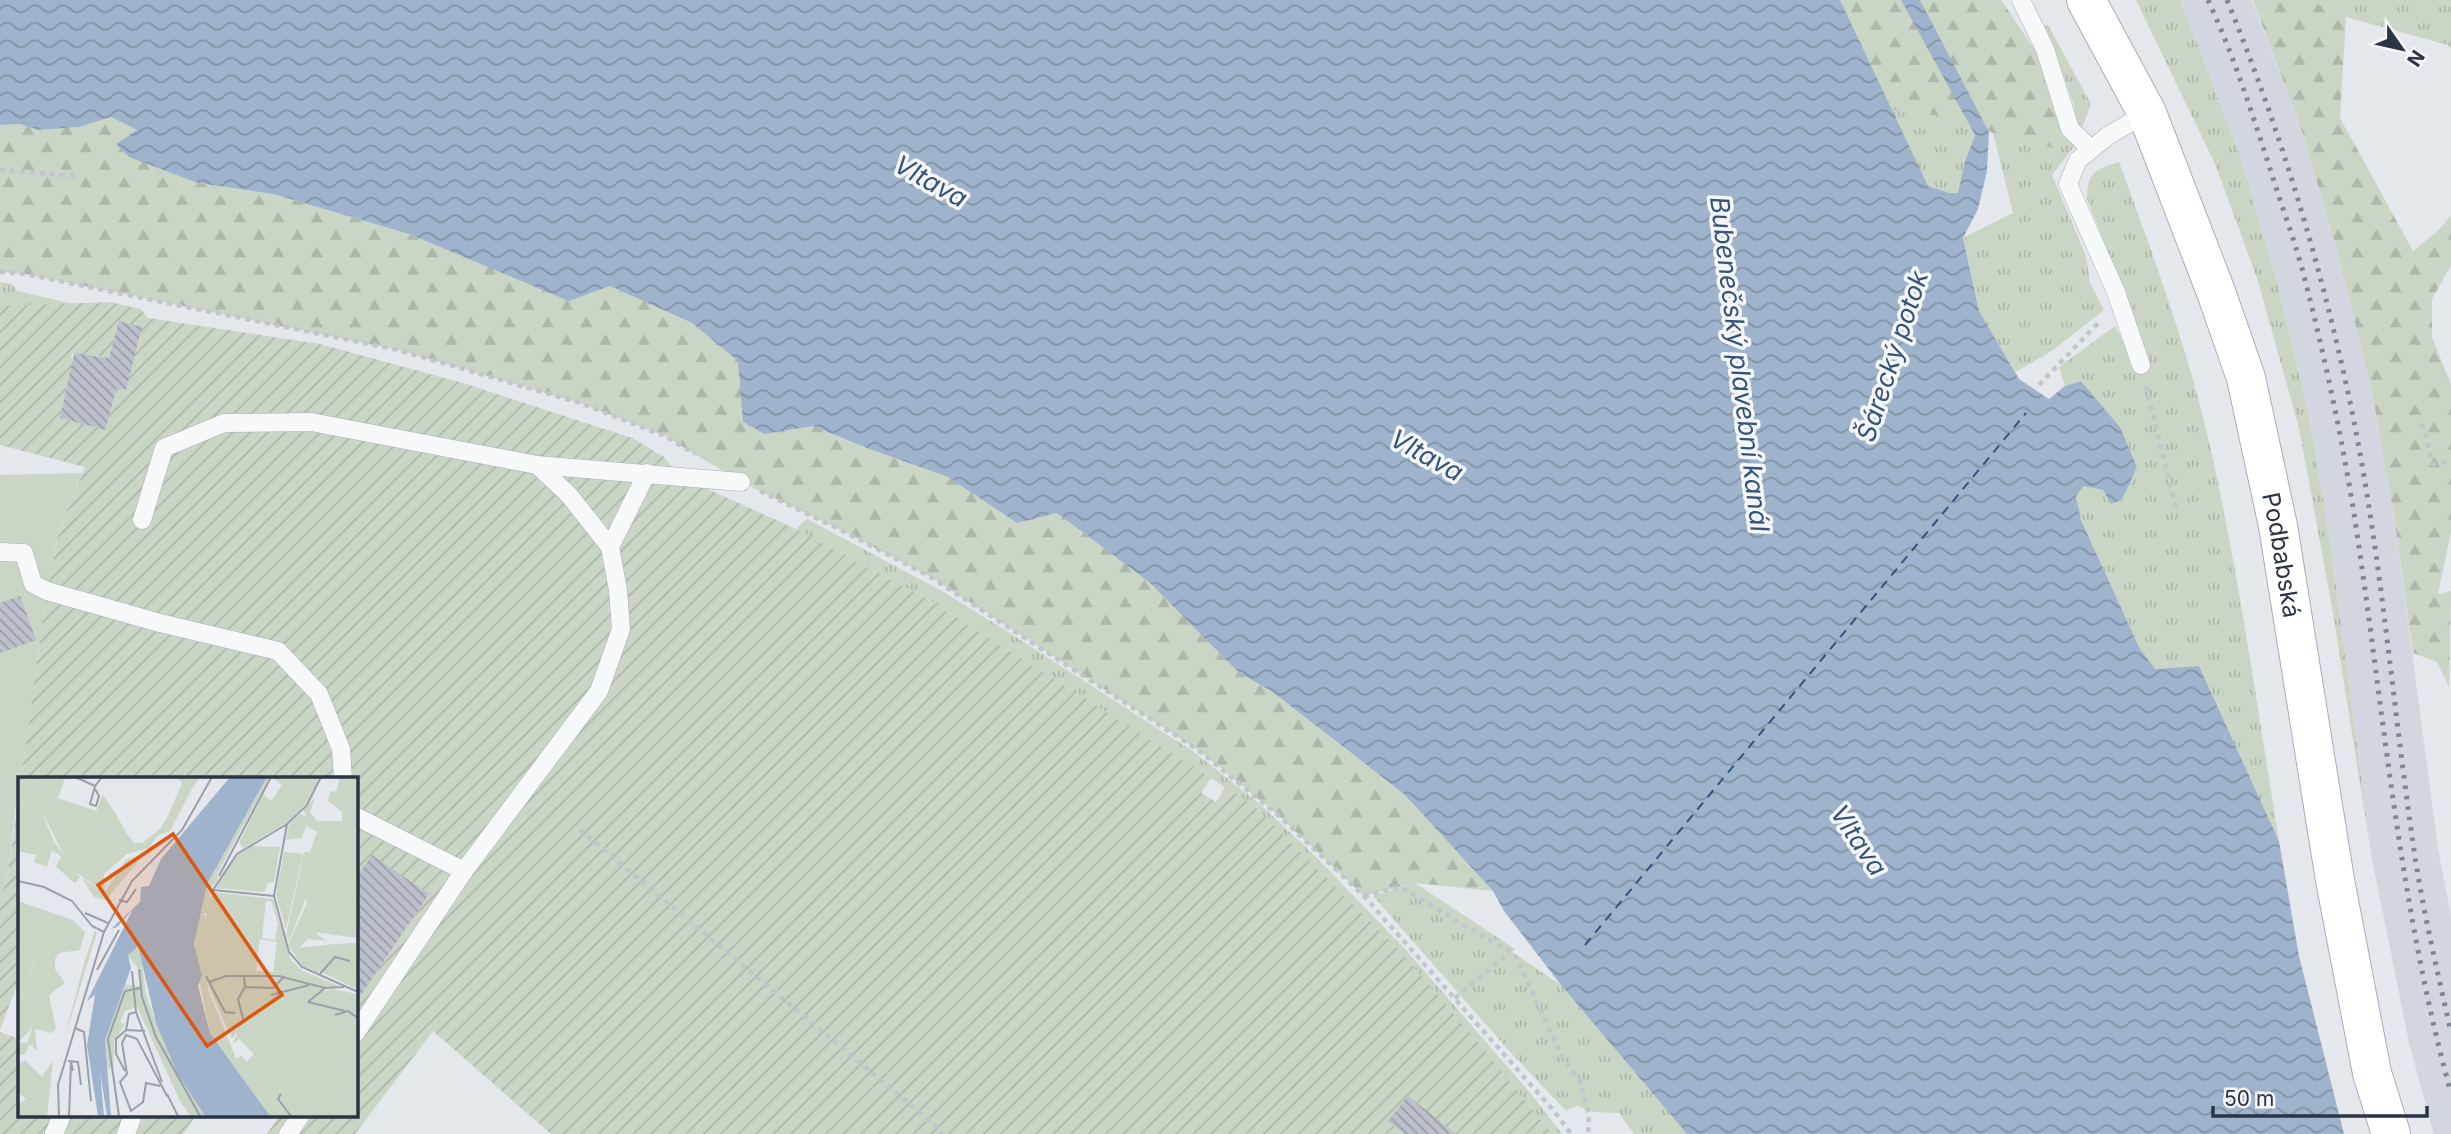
<svg xmlns="http://www.w3.org/2000/svg" width="2451" height="1134" viewBox="0 0 2451 1134" font-family="Inter,sans-serif">
<style>
.built{fill:#d2d6de}
.grass{fill:url(#grass-tufts)}
.forest{fill:url(#forest-firs)}
.park{fill:#c9d6c5}
.garden{fill:url(#garden-furrows);fill-rule:evenodd}
.water{fill:url(#water-waves)}
.lines{fill:none;stroke-linecap:round;stroke-linejoin:round}
.ferry{stroke:#34527a;stroke-width:2;stroke-dasharray:9 7;stroke-linecap:butt}
.building{fill:url(#building-back-hatch)}
.lane-casing{stroke:#a9aeb7;stroke-width:19}
.secondary-casing{stroke:#a9aeb7;stroke-width:40}
.path{stroke:#c2c5cb;stroke-width:4.5;stroke-dasharray:5 5;stroke-linecap:butt}
.lane{stroke:#f7f8fa;stroke-width:18}
.secondary{stroke:#fff;stroke-width:38}
.rail{stroke:#7d8696;stroke-width:5;stroke-dasharray:3.5 7;stroke-linecap:butt}
.labels{text-anchor:middle;dominant-baseline:central;stroke-width:7;stroke-linejoin:round;paint-order:stroke}
.street-label{font-size:24px;fill:#2b3445;stroke:#f4f6f9}
.water-label{font-size:26px;font-style:italic;fill:#34527a;stroke:#f4f6f9}
.inset-river{fill:none;stroke:#9fb4cc;stroke-width:3.5}
.inset-road{fill:none;stroke:#9a9fa9;stroke-width:2}
.view{fill:#df570f;fill-opacity:0.15;stroke:#df570f;stroke-width:3.5}
.inset-edge{fill:none;stroke:#2b3445;stroke-width:3.5}
</style>
<defs>
<pattern id="grass-tufts" width="24" height="20" patternUnits="userSpaceOnUse" patternTransform="scale(1.75)"><rect width="24" height="20" fill="#c9d6c5"/><path d="M3 7l-1-3M5 7V3M7 7l1-3M15 17l-1-3M17 17v-4M19 17l1-3" fill="none" stroke="#adb8ab"/></pattern>
<pattern id="forest-firs" width="22" height="20" patternUnits="userSpaceOnUse" patternTransform="scale(1.75)"><rect width="22" height="20" fill="#c9d6c5"/><path d="M5 1l3.5 6h-7zM16 11l3.5 6h-7z" fill="#adb8ab"/></pattern>
<pattern id="garden-furrows" width="10" height="10" patternUnits="userSpaceOnUse" patternTransform="scale(1.75)"><rect width="10" height="10" fill="#c9d6c5"/><path d="M-1 1l2-2M0 10L10 0M9 11l2-2" fill="none" stroke="#adb8ab"/></pattern>
<pattern id="water-waves" width="16" height="10" patternUnits="userSpaceOnUse" patternTransform="scale(1.75)"><rect width="16" height="10" fill="#9fb4cc"/><path d="M0 5q4-4 8 0t8 0" fill="none" stroke="#8293a7"/></pattern>
<pattern id="building-back-hatch" width="6" height="6" patternUnits="userSpaceOnUse" patternTransform="scale(1.75)"><rect width="6" height="6" fill="#bbc0ca"/><path d="M-1 5l2 2M0 0l6 6M5-1l2 2" fill="none" stroke="#989da6"/></pattern>
</defs>
<rect width="100%" height="100%" fill="#e4e7ec"/>
<path class="built" d="M 2180,0 L 2252,0 L 2302,131 L 2340,261 L 2373,397 L 2394,516 L 2438,849 L 2451,916 L 2451,1134 L 2434,1134 L 2409,1043 L 2391,953 L 2372,859 L 2328,527 L 2308,411 L 2276,279 L 2239,152 Z"/>
<path class="grass" d="M 2136,0 L 2180,0 L 2239,152 L 2276,279 L 2308,411 L 2328,527 L 2372,859 L 2333,613 L 2299,428 L 2257,278 L 2215,164 Z
M 2309,0 L 2451,0 L 2451,49 L 2448,45 L 2346,17 Z
M 2048,25 L 2091,104 L 2076,144 L 2052,175 L 2086,256 L 2090,283 L 2104,310 L 2052,351 L 2015,372 L 1979,311 L 1963,238 L 2013,213 L 1993,133 L 2054,147 L 2075,108 L 2045,26 Z
M 1891,110 L 1966,119 L 1975,135 L 1965,161 L 1959,193 L 1950,193 L 1928,186 Z
M 2119,162 C 2154,257 2190,355 2212,455 C 2240,582 2258,712 2279,841 L 2199,666 L 2155,669 L 2139,647 L 2081,520 L 2076,496 L 2085,485 L 2103,490 L 2111,504 L 2122,500 L 2137,467 L 2120,427 L 2081,381 L 2065,386 L 2059,367 L 2115,326 L 2136,366 L 2146,363 L 2134,317 L 2087,199 C 2087,172 2096,169 2119,162 Z
M 0,282 L 13,284 L 17,291 L 74,304 L 0,306 Z
M 807,519 L 942,591 L 1013,635 L 1194,752 L 1261,805 L 1313,854 L 1407,951 L 1532,1095 L 1562,1134 L 1551,1134 L 1253,805 L 924,597 L 796,529 Z
M 1415,883 L 1515,949 L 1512,952 L 1561,985 L 1687,1134 L 1634,1134 L 1619,1113 L 1594,1112 L 1577,1106 L 1566,1111 L 1512,1054 L 1373,896 Z"/>
<path class="forest" d="M 1840,0 L 2001,0 L 2035,50 L 2064,128 L 2054,148 L 1993,133 L 1966,119 L 1891,110 Z
M 2253,0 L 2309,0 L 2346,17 L 2340,118 L 2413,251 L 2439,230 L 2451,215 L 2451,265 L 2432,299 L 2432,337 L 2451,385 L 2451,532 L 2438,594 L 2451,591 L 2449,687 L 2437,662 L 2413,653 L 2394,516 L 2373,397 L 2340,261 L 2302,131 Z
M 111,117 L 137,130 L 198,183 L 273,194 L 409,234 L 569,300 L 610,286 L 692,323 L 739,361 L 743,422 L 764,434 L 813,426 L 867,448 L 948,477 L 1017,523 L 1057,513 L 1149,582 L 1237,671 L 1274,693 L 1404,794 L 1493,891 L 1415,883 L 1364,896 L 1278,815 L 1198,750 L 932,578 L 847,533 L 741,482 L 665,436 L 580,403 L 398,350 L 25,274 L 0,272 L 0,125 L 20,124 L 38,130 L 79,127 Z"/>
<path class="park" d="M 82,473 L 60,527 L 47,591 L 21,779 L 19,779 L 8,873 L 0,903 L 0,475 Z"/>
<path class="garden" d="M 110,302 L 141,309 L 148,318 L 320,344 L 463,383 L 632,438 L 664,457 L 679,476 L 796,529 L 924,597 L 1211,778 L 1201,793 L 1216,802 L 1226,786 L 1253,805 L 1399,950 L 1477,1041 L 1552,1134 L 551,1134 L 433,1031 L 355,1134 L 267,1134 L 280,1115 L 355,1115 L 355,1004 L 429,894 L 355,879 L 355,779 L 21,779 L 47,591 L 60,527 L 85,467 L 0,445 L 0,306 ZM 72,353 L 92,360 L 93,355 L 109,358 L 126,390 L 117,388 L 105,430 L 60,418 L 73,359 L 71,358 Z
M 19,792 L 19,980 L 0,1030 L 0,903 L 8,873 Z
M 0,1032 L 19,1039 L 19,1115 L 196,1115 L 183,1134 L 0,1134 Z"/>
<path class="water" d="M 0,0 L 1840,0 L 1928,186 L 1950,193 L 1958,193 L 1965,161 L 1975,135 L 1901,0 L 1920,0 L 1989,132 L 1987,171 L 1978,209 L 1963,238 L 1979,311 L 2019,379 L 2049,399 L 2065,386 L 2081,381 L 2120,427 L 2137,467 L 2122,500 L 2111,504 L 2103,490 L 2084,486 L 2076,496 L 2081,520 L 2139,647 L 2155,669 L 2199,666 L 2279,841 L 2299,956 L 2344,1134 L 1687,1134 L 1561,985 L 1504,911 L 1493,891 L 1404,794 L 1274,693 L 1237,671 L 1149,582 L 1057,513 L 1017,523 L 948,477 L 867,448 L 813,426 L 764,434 L 743,422 L 738,361 L 692,323 L 610,286 L 569,301 L 409,234 L 273,194 L 198,183 L 129,157 L 116,144 L 137,130 L 111,117 L 79,127 L 38,130 L 20,124 L 0,125 Z"/>
<g class="lines">
<path class="ferry" d="M 1585,945 L 2026,413"/>
</g>
<path class="building" d="M 119,321 L 142,327 L 126,390 L 117,388 L 105,430 L 60,418 L 74,353 L 109,358 Z
M 20,596 L 36,640 L 0,653 L 0,603 Z
M 372,855 L 429,894 L 355,1004 L 355,879 Z
M 1408,1096 L 1456,1134 L 1405,1134 L 1388,1121 Z"/>
<g class="lines">
<defs>
<path id="lane" d="M 2021,0 L 2045,49 L 2070,129 L 2091,149
M 2141,365 L 2116,292 L 2068,184 L 2078,160 L 2109,135 L 2147,113
M 537,465 L 569,495 L 610,547
M 142,520 L 164,448 L 224,423 L 311,422 L 537,465 L 741,482
M 0,552 L 24,553 L 33,584 L 47,591 L 160,623 L 278,651 L 319,694 L 341,749 L 343,779
M 355,816 L 464,871
M 355,1034 L 464,871 L 599,691 L 621,629 L 618,590 L 610,547 L 647,473
M 54,1134 L 62,1115
M 126,1134 L 133,1115
M 288,1134 L 301,1115"/>
<g id="secondary">
<path id="s1" d="M 2086,0 L 2147,113 L 2216,292 L 2246,378 L 2278,526 L 2335,880 L 2372,1073 L 2391,1134"/>
</g>
</defs>
<use href="#lane" class="lane-casing"/>
<use href="#secondary" class="secondary-casing"/>
<path class="path" d="M 0,170 L 79,176
M 0,272 L 25,274 L 398,350 L 580,403 L 665,436 L 695,454
M 2039,385 L 2101,320
M 2146,386 L 2177,513
M 2421,424 C 2428,437 2428,450 2433,464 L 2451,461
M 760,491 L 847,533 L 932,578 L 1198,750 L 1278,815 L 1364,896 L 1554,1111 L 1571,1134
M 580,830 L 936,1126 L 942,1134
M 1364,896 L 1400,887 L 1510,952 L 1517,959 L 1563,1059 L 1580,1081 L 1589,1115 L 1588,1134
M 1455,998 L 1510,952"/>
<use href="#lane" class="lane"/>
<use href="#secondary" class="secondary"/>
<path class="rail" d="M 2208,0 C 2234,56 2253,116 2272,175 C 2282,207 2294,239 2303,272 C 2324,353 2342,437 2355,520 C 2384,712 2399,905 2451,1093
M 2227,0 C 2280,129 2321,265 2350,402 C 2381,550 2392,701 2414,850 C 2423,912 2438,973 2451,1033"/>
</g>
<g class="labels">
<g class="street-label">
<text stroke="none"><textPath href="#s1" startOffset="592">Podbabská</textPath></text>
</g>
<g class="water-label">
<text transform="translate(931 181) rotate(29)">Vltava</text>
<text transform="translate(1892 356) rotate(-72)">Šárecký potok</text>
<text transform="translate(1740 364) rotate(83)">Bubenečský plavební kanál</text>
<text transform="translate(1427 455) rotate(29)">Vltava</text>
<text transform="translate(1859 840) rotate(56)">Vltava</text>
</g>
</g>
<g transform="translate(18 777)">
<rect width="340" height="340" fill="#e4e7ec"/>
<path d="M 1,0 L 23,26 L 46,69 L 70,64 L 77,80 L 60,83 L 83,92 L 107,74 L 139,59 L 131,71 L 109,77 L 86,97 L 87,117 L 52,90 L 22,31 L 0,14 ZM 249,0 L 252,0 L 199,97 L 200,103 L 191,113 L 192,121 L 195,115 L 186,151 L 187,193 L 186,157 L 186,150 L 189,136 L 184,136 L 185,122 L 189,107 ZM 178,4 L 152,54 L 141,58 L 144,48 ZM 284,119 L 288,121 L 271,164 L 269,155 ZM 306,122 L 319,134 L 319,142 L 339,153 L 339,161 L 297,155 L 308,164 L 290,162 L 281,171 L 316,167 L 313,179 L 300,196 L 284,188 L 270,168 L 288,128 ZM 77,153 L 79,156 L 45,266 L 65,190 ZM 2,162 L 17,176 L 11,202 L 21,198 L 33,205 L 0,223 ZM 116,169 L 122,171 L 128,217 L 138,246 L 187,339 L 172,339 L 162,324 L 119,230 L 107,234 L 102,245 L 107,248 L 96,264 L 96,290 L 90,292 L 87,263 L 107,207 L 122,209 L 121,192 L 109,178 ZM 6,234 L 14,251 L 0,266 L 0,236 Z" fill="#c9d6c5"/>
<path d="M 1,0 L 20,0 L 16,13 L 78,34 L 85,18 L 99,39 L 75,50 L 72,57 L 81,73 L 109,57 L 116,66 L 124,66 L 146,49 L 141,58 L 124,69 L 107,74 L 83,93 L 59,83 L 77,80 L 70,64 L 46,69 L 23,26 ZM 159,0 L 182,0 L 147,46 L 164,6 ZM 321,0 L 339,0 L 339,153 L 325,149 L 306,122 L 288,128 L 289,122 L 284,119 L 269,155 L 271,164 L 268,158 L 286,75 L 292,75 L 299,55 L 288,49 L 284,61 L 268,63 L 271,47 L 282,36 L 289,41 L 285,33 L 297,21 L 292,35 L 299,44 L 324,44 L 324,35 L 310,24 L 312,15 L 319,14 ZM 0,14 L 22,31 L 36,65 L 62,100 L 57,106 L 38,90 L 43,79 L 34,73 L 29,90 L 16,85 L 18,78 L 0,74 ZM 126,77 L 88,123 L 76,120 L 64,101 L 86,116 L 98,99 L 90,96 L 101,95 L 107,83 ZM 0,124 L 55,143 L 67,155 L 62,173 L 41,176 L 37,182 L 37,192 L 47,206 L 31,218 L 38,252 L 33,256 L 17,252 L 19,274 L 12,267 L 7,277 L 0,279 L 0,266 L 10,265 L 14,251 L 6,235 L 0,236 L 0,223 L 33,205 L 21,198 L 11,202 L 17,177 L 3,162 L 0,167 ZM 181,131 L 187,139 L 190,213 L 218,281 L 223,279 L 229,285 L 236,277 L 221,262 L 214,267 L 219,258 L 215,240 L 302,211 L 235,289 L 266,339 L 252,339 L 192,256 L 176,176 ZM 7,283 L 24,300 L 35,284 L 29,339 L 0,339 L 0,328 L 8,322 L 0,315 L 0,287 Z" fill="#c9d6c5"/>
<path d="M 20,0 L 47,1 L 40,21 L 16,13 ZM 99,39 L 109,57 L 81,73 L 72,57 L 75,49 ZM 339,166 L 339,212 L 301,194 L 313,179 L 316,167 ZM 315,212 L 339,217 L 339,339 L 266,339 L 231,283 L 236,277 L 221,262 L 227,257 L 217,242 L 262,224 Z" fill="#c9d6c5"/>
<path d="M 254,0 L 301,0 L 294,21 L 269,45 L 226,71 L 221,66 L 245,17 L 253,24 L 264,8 ZM 233,69 L 262,70 L 256,105 L 250,106 L 246,115 L 197,111 L 215,82 ZM 266,75 L 285,77 L 268,152 L 258,118 ZM 195,115 L 255,122 L 273,183 L 285,194 L 321,209 L 262,224 L 216,242 L 220,253 L 214,262 L 190,208 L 186,151 ZM 248,124 L 253,124 L 260,147 L 257,163 L 244,161 ZM 242,162 L 259,165 L 255,195 L 238,194 Z" fill="#c9d6c5" fill-rule="evenodd"/>
<path d="M 212,0 L 249,0 L 189,107 L 176,167 L 184,199 L 180,209 L 192,256 L 252,339 L 187,339 L 159,296 L 138,246 L 120,169 L 110,178 L 113,191 L 87,263 L 93,339 L 89,339 L 82,294 L 86,339 L 80,339 L 69,268 L 77,218 L 69,224 L 115,132 L 99,150 L 93,152 L 122,125 L 123,110 L 131,109 L 143,82 Z" fill="#9fb4cc"/>
<path class="inset-river" d="M 126,117 L 181,123"/>
<path class="inset-road" d="M 57,0 L 77,9 L 84,0M 77,9 L 72,27 L 78,29 L 81,19 L 77,12M 269,47 L 256,119 L 271,175 L 284,190 L 340,215M 201,99 L 253,0M 0,104 L 26,110 L 54,124 L 74,149 L 86,155M 256,119 L 195,113 L 219,77 L 269,47 L 289,28 L 303,0M 101,123 L 109,125 L 118,112M 67,136 L 90,146M 121,192 L 124,220 L 138,260 L 182,339M 79,193 L 101,153M 114,194 L 118,235M 301,198 L 317,180 L 332,184M 188,199 L 207,235 L 217,236M 226,200 L 227,210 L 220,222 L 226,246M 191,205 L 208,199 L 261,199 L 307,211 L 326,210M 227,210 L 255,211 L 266,200M 253,218 L 291,208M 290,225 L 327,234M 290,225 L 307,211M 317,238 L 330,234 L 340,241M 57,251 L 66,255 L 73,324M 108,253 L 111,237 L 118,235 L 144,305M 50,284 L 60,285 L 63,308M 107,294 L 98,277 L 98,262 L 108,253 L 127,254M 142,309 L 128,306 L 125,325 L 113,334 L 102,305 L 109,297 L 104,266 L 108,258 L 119,262 L 149,319M 149,317 L 160,339M 263,317 L 260,322 L 273,339M 41,339 L 40,308 L 86,155 L 114,104 L 164,53 L 194,0M 51,339 L 53,285 L 55,294M 101,339 L 90,262 L 107,214 L 122,211"/>
<path class="view" d="M 155,57 L 264,218 L 189,269 L 80,108 Z"/>
<rect width="340" height="340" class="inset-edge"/>
</g>
<g transform="translate(2402 49) rotate(124)" stroke="#f4f6f9" stroke-width="5" paint-order="stroke">
<path d="M0-5L12 26L0 18L-12 26Z" fill="#2b3445"/>
<text y="-10" font-size="19" font-weight="bold" text-anchor="middle" fill="#2b3445">N</text>
</g>
<path d="M2213 1106v10h214v-10" fill="none" stroke="#2b3445" stroke-width="3.5"/>
<text x="2224" y="1106" font-size="21" fill="#2b3445" stroke="#f4f6f9" stroke-width="5" paint-order="stroke">50 m</text>
</svg>
